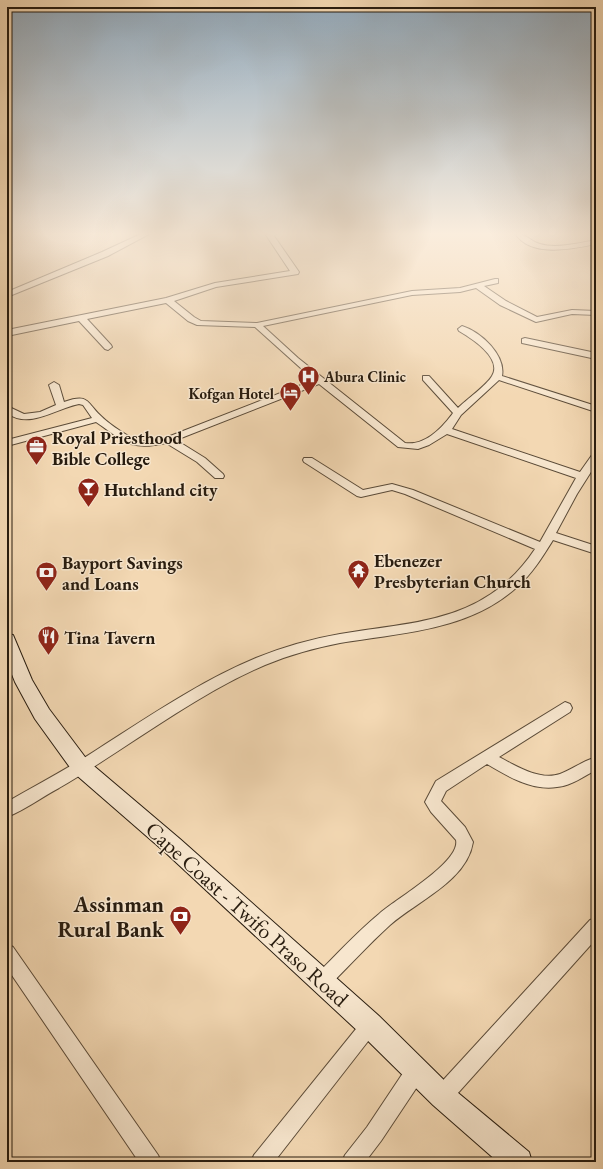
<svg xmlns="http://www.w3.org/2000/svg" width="603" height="1169" viewBox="0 0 603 1169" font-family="'EB Garamond',serif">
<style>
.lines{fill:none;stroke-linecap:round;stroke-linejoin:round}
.minor-casing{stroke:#5b4b38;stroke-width:2}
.secondary-casing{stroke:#281c0f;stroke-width:2}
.minor{fill:#f7e6ce;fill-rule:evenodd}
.secondary{fill:#f7e6ce;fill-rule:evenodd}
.labels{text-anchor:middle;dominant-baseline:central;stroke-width:3;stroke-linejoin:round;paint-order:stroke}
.far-poi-label{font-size:15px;font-weight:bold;fill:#281c0f;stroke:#f7e6ce;text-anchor:start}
.poi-label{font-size:18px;font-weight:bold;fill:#281c0f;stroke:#f7e6ce;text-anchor:start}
.near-poi-label{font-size:22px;font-weight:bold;fill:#281c0f;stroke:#f7e6ce;text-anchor:end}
.near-street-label{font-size:22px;fill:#281c0f;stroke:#f7e6ce}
</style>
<rect width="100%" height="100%" fill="#f3d8b3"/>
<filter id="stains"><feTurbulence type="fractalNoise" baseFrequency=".005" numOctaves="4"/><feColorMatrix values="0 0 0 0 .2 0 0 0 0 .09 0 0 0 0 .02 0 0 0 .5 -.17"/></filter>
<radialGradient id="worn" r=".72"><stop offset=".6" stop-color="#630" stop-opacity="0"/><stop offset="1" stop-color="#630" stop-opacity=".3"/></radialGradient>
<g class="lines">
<defs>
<path id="minor" d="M 143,233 L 151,233 L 108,256 L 7,297 L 7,292 L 102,252 Z
M 269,233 L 276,233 L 274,236 L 299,272 L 298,274 L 216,287 L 174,301 L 194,317 L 201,321 L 257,323 L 412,291 L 460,288 L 495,279 L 498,279 L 498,283 L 484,286 L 506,301 L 537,317 L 572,310 L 596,311 L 596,315 L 572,314 L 536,322 L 500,305 L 476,288 L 460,292 L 412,295 L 263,326 L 298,358 L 405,443 C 425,446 442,428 453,413 L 423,380 L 423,376 L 429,376 L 458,408 C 466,400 487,385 492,376 C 503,358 471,338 459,331 L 458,329 L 462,326 C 481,332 506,355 502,376 L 596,406 L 596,412 L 499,380 L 461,415 L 452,429 L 580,472 L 592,455 L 596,454 L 596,464 L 577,494 L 556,533 L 596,546 L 596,554 L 553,540 C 543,556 532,574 517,587 C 469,631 400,633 340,643 C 314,648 289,655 265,665 C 191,697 128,748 59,788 C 42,797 25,810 7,817 L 7,802 C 38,784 71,767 101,747 C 151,715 201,681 256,658 C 283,647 311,639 340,634 C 391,625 447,624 491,594 C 509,582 523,567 535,549 L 405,494 L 392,490 L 361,497 L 357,496 L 304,462 L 303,460 L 304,458 L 312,458 L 363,490 L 392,484 L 413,490 L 540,542 L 576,478 L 447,434 L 429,445 L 418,449 L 398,447 L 319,384 L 176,440 L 205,458 L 223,474 L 224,476 L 223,478 L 215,478 L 197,462 L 166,443 C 130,451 125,442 96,422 L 7,446 L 7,440 L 92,418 L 83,405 L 79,404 C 56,408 30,430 7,413 L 7,406 L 24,414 L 40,412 L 56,405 L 49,385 L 54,382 L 59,385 L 64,402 C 90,393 86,403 102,417 C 109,424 132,440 141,441 C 149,442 158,439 165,438 L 314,380 L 255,327 L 197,325 L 188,321 L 166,303 L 87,319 L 111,345 L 112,347 L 108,350 L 105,349 L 79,321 L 7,336 L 7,330 L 166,298 L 215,283 L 290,271 L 266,235 Z
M 515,233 C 525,233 530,241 540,244 C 557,249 579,243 596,240 L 596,244 C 572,249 530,258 515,233 Z
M 525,338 L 596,353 L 596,359 L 522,343 L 522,339 Z
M 565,702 L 570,704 L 572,708 L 570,712 L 499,757 C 516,766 540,781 560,774 C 571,770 580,763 591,759 L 596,761 L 596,770 C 584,776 571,786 557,787 C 532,791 507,776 487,764 L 446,791 L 441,801 L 465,827 L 473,842 C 467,881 417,901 390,925 C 368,945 348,967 327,988 L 321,991 L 315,988 L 312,982 L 315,976 C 336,955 356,933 379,914 C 394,900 461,862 456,840 L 431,812 L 425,802 L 436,781 Z
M 596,918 L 596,939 L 449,1103 L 442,1106 L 435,1103 L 432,1096 L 435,1089 L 590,920 Z
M 7,944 L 13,947 L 158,1155 L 161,1162 L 139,1162 L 7,968 Z
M 370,1016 L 376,1019 L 379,1025 L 376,1031 L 274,1162 L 251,1162 L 254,1155 L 364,1019 Z
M 416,1062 L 423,1064 L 425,1071 L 423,1078 L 381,1141 L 365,1162 L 342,1162 L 345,1155 L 367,1127 L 409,1064 Z"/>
<path id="secondary" d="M 7,634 L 13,635 L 32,680 L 49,709 L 88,761 L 180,839 L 379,1016 L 451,1087 L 529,1152 L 532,1162 L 498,1162 L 433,1105 L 361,1034 L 166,853 L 74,773 L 35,719 L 15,682 L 7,662 Z"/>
</defs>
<use href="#minor" class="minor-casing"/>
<use href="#secondary" class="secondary-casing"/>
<use href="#minor" class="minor"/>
<use href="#secondary" class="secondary"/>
</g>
<linearGradient id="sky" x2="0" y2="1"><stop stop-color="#91a9bc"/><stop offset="0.59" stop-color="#faeddd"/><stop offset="1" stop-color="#faeddd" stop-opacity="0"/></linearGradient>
<rect width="603" height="396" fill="url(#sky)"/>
<defs>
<symbol id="hospital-pin" viewBox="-11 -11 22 30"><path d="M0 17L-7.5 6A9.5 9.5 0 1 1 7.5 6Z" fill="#8f2418" stroke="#f7e6ce"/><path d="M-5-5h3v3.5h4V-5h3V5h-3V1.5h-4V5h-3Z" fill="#fff"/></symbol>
<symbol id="hotel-pin" viewBox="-11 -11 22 30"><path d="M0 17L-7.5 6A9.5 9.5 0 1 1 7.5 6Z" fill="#8f2418" stroke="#f7e6ce"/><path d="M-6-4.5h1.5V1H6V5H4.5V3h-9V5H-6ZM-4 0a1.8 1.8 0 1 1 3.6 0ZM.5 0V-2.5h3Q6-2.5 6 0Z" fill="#fff"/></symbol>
<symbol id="office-pin" viewBox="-11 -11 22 30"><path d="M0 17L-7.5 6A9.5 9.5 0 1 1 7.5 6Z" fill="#8f2418" stroke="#f7e6ce"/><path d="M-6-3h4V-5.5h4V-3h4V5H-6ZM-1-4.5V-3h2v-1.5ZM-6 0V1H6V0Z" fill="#fff"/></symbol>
<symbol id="bar-pin" viewBox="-11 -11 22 30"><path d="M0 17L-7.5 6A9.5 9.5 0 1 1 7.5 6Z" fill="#8f2418" stroke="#f7e6ce"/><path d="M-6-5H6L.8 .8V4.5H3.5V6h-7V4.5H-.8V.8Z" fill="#fff"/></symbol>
<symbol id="temple-pin" viewBox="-11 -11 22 30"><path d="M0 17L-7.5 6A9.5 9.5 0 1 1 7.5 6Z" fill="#8f2418" stroke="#f7e6ce"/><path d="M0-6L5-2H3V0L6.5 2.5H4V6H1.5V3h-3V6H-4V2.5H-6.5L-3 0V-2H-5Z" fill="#fff"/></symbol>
<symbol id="bank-pin" viewBox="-11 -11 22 30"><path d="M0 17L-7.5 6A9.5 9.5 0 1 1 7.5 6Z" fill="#8f2418" stroke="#f7e6ce"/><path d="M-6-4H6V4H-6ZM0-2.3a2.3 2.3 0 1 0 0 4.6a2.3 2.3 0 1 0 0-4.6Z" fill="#fff"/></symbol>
<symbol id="restaurant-pin" viewBox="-11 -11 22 30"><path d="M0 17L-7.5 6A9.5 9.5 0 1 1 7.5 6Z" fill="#8f2418" stroke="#f7e6ce"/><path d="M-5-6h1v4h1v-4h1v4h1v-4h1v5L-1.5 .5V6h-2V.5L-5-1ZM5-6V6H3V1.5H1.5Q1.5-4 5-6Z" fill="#fff"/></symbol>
</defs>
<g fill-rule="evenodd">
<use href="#hospital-pin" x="296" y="364" width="25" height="34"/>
<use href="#hotel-pin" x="278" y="380" width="25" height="34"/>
<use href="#office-pin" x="24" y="434" width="25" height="34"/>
<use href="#bar-pin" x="76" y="476" width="25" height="34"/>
<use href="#temple-pin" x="346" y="558" width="25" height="34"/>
<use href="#bank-pin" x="34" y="560" width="25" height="34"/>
<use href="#restaurant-pin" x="36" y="624" width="25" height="34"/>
<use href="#bank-pin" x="168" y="904" width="25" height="34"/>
</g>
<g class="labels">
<g class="far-poi-label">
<text x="324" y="376">Abura Clinic</text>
<text x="274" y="393" text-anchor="end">Kofgan Hotel</text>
</g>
<g class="poi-label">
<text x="52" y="437">Royal Priesthood<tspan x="52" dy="21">Bible College</tspan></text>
<text x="104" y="489">Hutchland city</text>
<text x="374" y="560">Ebenezer<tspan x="374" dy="21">Presbyterian Church</tspan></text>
<text x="62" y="562">Bayport Savings<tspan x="62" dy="21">and Loans</tspan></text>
<text x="64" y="637">Tina Tavern</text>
</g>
<g class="near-poi-label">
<text x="164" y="904">Assinman<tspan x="164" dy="25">Rural Bank</tspan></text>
</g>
<g class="near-street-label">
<text transform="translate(247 914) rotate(42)">Cape Coast - Twifo Praso Road</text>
</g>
</g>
<rect width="603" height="1169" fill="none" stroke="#f3d8b3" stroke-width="24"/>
<rect x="8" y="8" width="587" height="1153" fill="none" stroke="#281c0f" stroke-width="2"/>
<rect x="12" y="12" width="579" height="1145" fill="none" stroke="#281c0f"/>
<rect width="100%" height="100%" filter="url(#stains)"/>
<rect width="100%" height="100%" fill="url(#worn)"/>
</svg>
